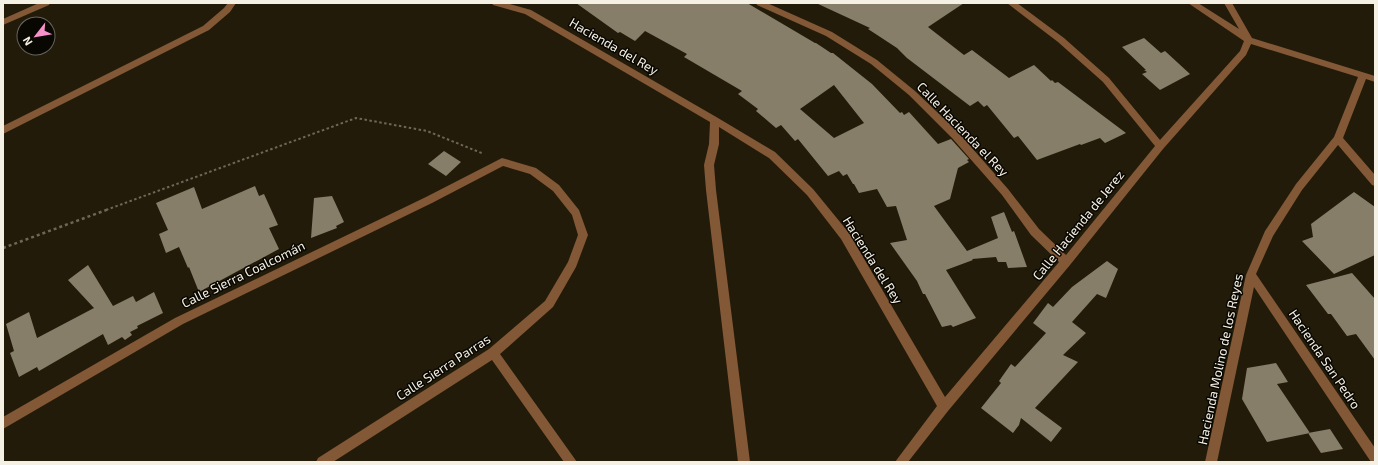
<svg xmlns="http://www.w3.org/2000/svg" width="1378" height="465" viewBox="0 0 1378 465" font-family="'Exo 2',sans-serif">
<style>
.building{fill:#877e69;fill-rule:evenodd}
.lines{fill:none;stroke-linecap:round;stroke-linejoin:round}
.path-far1{stroke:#6e6757;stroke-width:2;stroke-dasharray:2.5 2.5;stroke-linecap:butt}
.path{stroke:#6e6757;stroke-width:2.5;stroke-dasharray:3 3;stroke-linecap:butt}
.minor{fill:#825836;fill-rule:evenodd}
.labels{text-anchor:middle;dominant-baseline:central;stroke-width:3;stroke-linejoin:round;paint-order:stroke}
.street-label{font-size:13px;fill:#f5f0e4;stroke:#090702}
</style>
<rect width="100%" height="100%" fill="#231b09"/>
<path class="building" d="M 576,3 L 747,3 L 815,43 L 816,43 L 831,53 L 833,53 L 872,84 L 900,113 L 902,112 L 904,115 L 909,112 L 938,144 L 951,139 L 969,159 L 967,160 L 969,162 L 958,168 L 950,199 L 934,206 L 967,251 L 998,238 L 991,217 L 1004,212 L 1012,232 L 1014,231 L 1027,267 L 1008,268 L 1006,262 L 998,262 L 996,257 L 972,259 L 973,260 L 946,270 L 976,318 L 953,327 L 951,325 L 942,327 L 925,294 L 923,294 L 917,281 L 890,243 L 907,240 L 896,206 L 887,207 L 877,189 L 859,193 L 854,184 L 853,184 L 847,174 L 843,176 L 839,171 L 828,176 L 798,139 L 795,141 L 781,125 L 776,128 L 756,111 L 758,109 L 738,94 L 742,91 L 684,57 L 687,54 L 645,31 L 635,41 L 620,32 L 618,33 ZM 834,85 L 864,123 L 834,138 L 800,109 Z
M 816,3 L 964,3 L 928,27 L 964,55 L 972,50 L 1009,78 L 1034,65 L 1051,81 L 1052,80 L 1055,83 L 1058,82 L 1126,133 L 1105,143 L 1100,138 L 1081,145 L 1080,144 L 1037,160 L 1018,136 L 1014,138 L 987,105 L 984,107 L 978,101 L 970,106 L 907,58 L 897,48 L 868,29 L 870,28 Z
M 1144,38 L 1161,53 L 1165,51 L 1190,74 L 1160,90 L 1142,74 L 1147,72 L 1144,70 L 1146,70 L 1122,47 Z
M 444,151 L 461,162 L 446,176 L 428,164 Z
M 255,186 L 259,196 L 264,194 L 278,225 L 269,228 L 279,249 L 199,292 L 189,267 L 188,268 L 179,247 L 166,253 L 159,234 L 168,230 L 156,203 L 194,187 L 202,209 Z
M 1354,192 L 1375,207 L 1375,255 L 1334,274 L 1302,241 L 1313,237 L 1311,224 Z
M 332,196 L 344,222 L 336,226 L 337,228 L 311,238 L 314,198 Z
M 1107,261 L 1118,269 L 1106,298 L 1097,294 L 1072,322 L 1086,333 L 1063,355 L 1078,362 L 1035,408 L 1062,428 L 1051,442 L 1021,418 L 1019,425 L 1013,433 L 981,408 L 1001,383 L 999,381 L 1011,364 L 1015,367 L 1046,333 L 1033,323 L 1048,303 L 1053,307 L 1072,287 Z
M 88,265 L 113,306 L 133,296 L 136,302 L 154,292 L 163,313 L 137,326 L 138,328 L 130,332 L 132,335 L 125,340 L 122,337 L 108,345 L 103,334 L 39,371 L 37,367 L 19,377 L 10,353 L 14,351 L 6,324 L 29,312 L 37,338 L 94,308 L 68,280 Z
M 1352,273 L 1375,299 L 1375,360 L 1356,334 L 1347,336 L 1331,314 L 1328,314 L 1306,285 Z
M 1276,363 L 1288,382 L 1277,384 L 1310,433 L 1267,442 L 1242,399 L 1247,368 Z
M 1330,429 L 1343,449 L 1321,453 L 1308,433 Z"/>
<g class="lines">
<path class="path-far1" d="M 106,210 L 356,118 L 427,131 L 484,154"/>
<path class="path" d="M 3,248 L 109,209"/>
<path class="minor" d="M 39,3 L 50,3 L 49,5 L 3,25 L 3,19 Z
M 228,3 L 236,3 L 230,12 L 209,30 L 3,134 L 3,126 L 203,26 L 224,8 Z
M 492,3 L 506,3 L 531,10 L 718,118 L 775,152 L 813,189 L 849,233 L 945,397 L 1059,262 L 1031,235 L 1002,195 L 952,138 L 909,95 L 871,64 L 826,36 L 757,5 L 756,3 L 767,3 L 832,32 L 877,60 L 915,91 L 958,132 L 1008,189 L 1039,229 L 1066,255 L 1155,146 L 1103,82 L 1058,42 L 1007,3 L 1017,3 L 1064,38 L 1109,78 L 1160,140 L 1240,51 L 1244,41 L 1188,3 L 1198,3 L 1239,29 L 1224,3 L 1232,3 L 1252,38 L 1375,76 L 1375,82 L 1366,79 L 1343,138 L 1375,175 L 1375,186 L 1372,185 L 1338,145 L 1302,190 L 1273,236 L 1256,274 L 1375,448 L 1375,462 L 1371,462 L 1254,287 L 1217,462 L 1205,462 L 1246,275 L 1265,231 L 1296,184 L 1334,137 L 1358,77 L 1251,44 L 1246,55 L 1163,149 L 1070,265 L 948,411 L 908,462 L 895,462 L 937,406 L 841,239 L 807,195 L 769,158 L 719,127 L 719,144 L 714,165 L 716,190 L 750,462 L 738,462 L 706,190 L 704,165 L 709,144 L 710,122 L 525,14 L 493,5 Z
M 502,158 L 536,168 L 559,185 L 579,210 L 588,235 L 576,267 L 553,307 L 500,354 L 577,462 L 564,462 L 492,360 L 333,462 L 316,462 L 318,458 L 489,349 L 545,301 L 568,262 L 578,235 L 572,215 L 553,191 L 530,174 L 503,166 L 432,203 L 183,324 L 3,429 L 3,417 L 175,318 L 426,197 Z"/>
</g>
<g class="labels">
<g class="street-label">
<text transform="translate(614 46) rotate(30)">Hacienda del Rey</text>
<text transform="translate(963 129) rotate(46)">Calle Hacienda el Rey</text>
<text transform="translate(1078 225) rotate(-51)">Calle Hacienda de Jerez</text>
<text transform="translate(873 260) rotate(58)">Hacienda del Rey</text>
<text transform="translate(243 274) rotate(-26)">Calle Sierra Coalcomán</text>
<text transform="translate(1220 359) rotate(-78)">Hacienda Molino de los Reyes</text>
<text transform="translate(1325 359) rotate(56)">Hacienda San Pedro</text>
<text transform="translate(443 367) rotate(-33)">Calle Sierra Parras</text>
</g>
</g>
<rect width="1378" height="465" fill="none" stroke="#f5f0e4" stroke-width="8"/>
<g transform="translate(36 36) rotate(239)"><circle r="19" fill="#090702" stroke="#67645c"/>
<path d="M0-3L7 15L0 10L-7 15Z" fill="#f890cc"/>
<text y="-6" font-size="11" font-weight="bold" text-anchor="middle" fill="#f5f0e4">N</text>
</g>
</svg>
